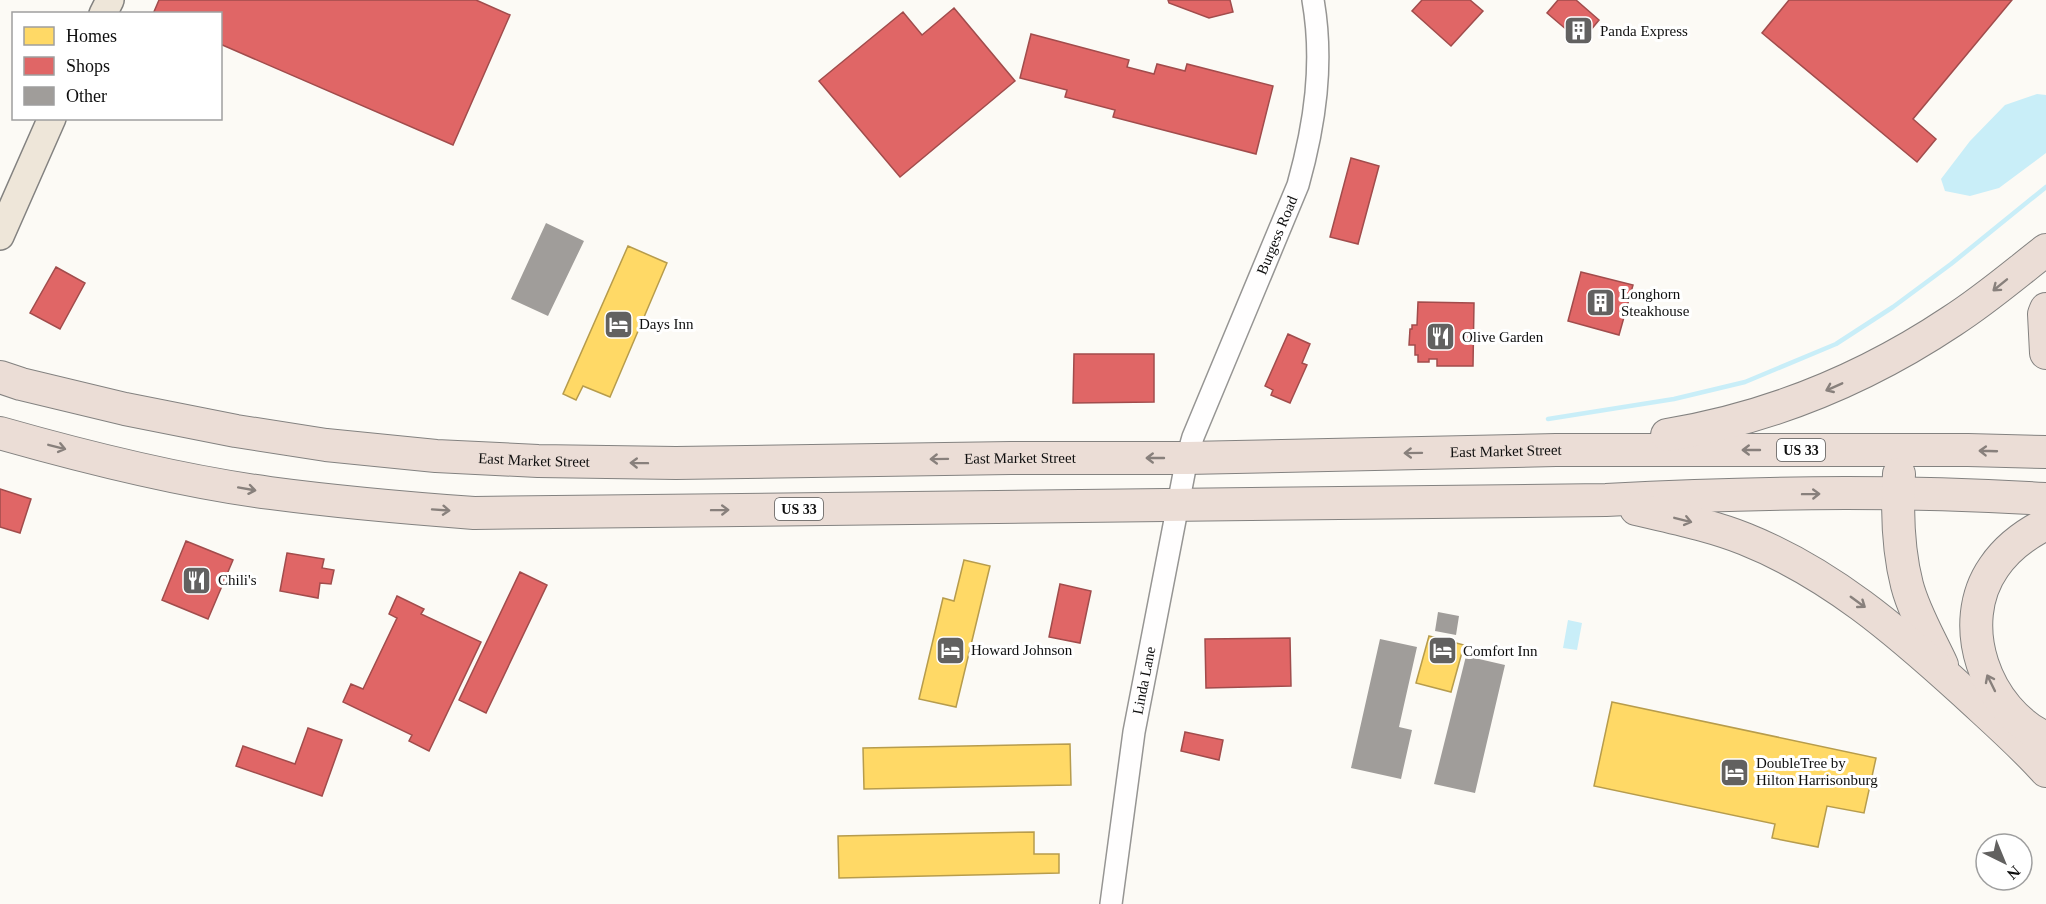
<svg xmlns="http://www.w3.org/2000/svg" width="2046" height="904" viewBox="0 0 2046 904" font-family="Georgia,serif">
<style>
.water{fill:#c9eef8}
.homes{fill:#ffd966;stroke:#b79c4c;stroke-width:1.5}
.shops{fill:#e06666;stroke:#a14c4c;stroke-width:1.5}
.lines{fill:none;stroke-linecap:round;stroke-linejoin:round}
.stream{stroke:#c9eef8;stroke-width:4.5}
.building{fill:#a09d9a}
.minor-casing{stroke:#969593;stroke-width:24}
.major-casing{stroke:#838280;stroke-width:30}
.highway-casing{stroke:#838280;stroke-width:34}
.minor{stroke:#fffefe;stroke-width:21}
.major{stroke:#eee6d9;stroke-width:27}
.highway{stroke:#ebddd6;stroke-width:32}
.oneway{stroke:#88807c}
.labels{text-anchor:middle;dominant-baseline:central;stroke-width:6;stroke-linejoin:round;paint-order:stroke}
.shield{fill:#fff;stroke:#575757;stroke-width:1.5}
.shield-label{font-size:14px;font-weight:bold;fill:#0f0f0f}
.poi-label{font-size:15px;fill:#0f0f0f;stroke:#fff;text-anchor:start}
.street-label{font-size:15px;fill:#0f0f0f;stroke:#fff}
</style>
<rect width="100%" height="100%" fill="#fcfaf5"/>
<path class="water" d="M 2037,94 L 2046,95 L 2046,153 L 1999,188 L 1970,196 L 1945,191 L 1941,179 L 1970,141 L 2005,105 Z
M 1568,620 L 1582,623 L 1577,650 L 1563,648 Z"/>
<path class="homes" d="M 628,246 L 667,263 L 610,397 L 583,386 L 576,400 L 563,394 Z
M 964,560 L 990,566 L 956,707 L 919,699 L 943,598 L 954,601 Z
M 1429,636 L 1464,645 L 1451,692 L 1416,683 Z
M 1612,702 L 1876,758 L 1864,813 L 1827,806 L 1818,847 L 1772,838 L 1775,824 L 1594,786 Z
M 1070,744 L 1071,785 L 864,789 L 863,748 Z
M 1034,832 L 1034,854 L 1059,854 L 1059,873 L 839,878 L 838,836 Z"/>
<path class="shops" d="M 159,0 L 476,0 L 510,15 L 453,145 L 220,44 L 220,14 L 153,14 Z
M 1168,0 L 1230,0 L 1233,12 L 1209,18 L 1169,3 Z
M 1422,0 L 1470,0 L 1483,11 L 1451,46 L 1412,11 Z
M 1558,0 L 1576,0 L 1599,20 L 1581,42 L 1547,13 Z
M 1789,0 L 2012,0 L 1913,119 L 1936,139 L 1917,162 L 1762,33 Z
M 954,8 L 1015,81 L 900,177 L 819,81 L 903,12 L 922,35 Z
M 1031,34 L 1129,60 L 1127,67 L 1154,74 L 1157,64 L 1185,71 L 1187,64 L 1273,86 L 1256,154 L 1113,117 L 1115,110 L 1065,97 L 1067,90 L 1020,78 Z
M 1351,158 L 1379,166 L 1358,244 L 1330,237 Z
M 56,267 L 85,283 L 60,329 L 30,313 Z
M 1581,272 L 1633,285 L 1619,335 L 1568,321 Z
M 1418,302 L 1474,303 L 1473,366 L 1437,366 L 1437,359 L 1429,359 L 1429,362 L 1418,362 L 1418,355 L 1415,355 L 1415,345 L 1409,345 L 1410,329 L 1412,329 L 1412,325 L 1417,325 Z
M 1288,334 L 1310,344 L 1302,363 L 1307,365 L 1290,403 L 1271,395 L 1273,390 L 1265,386 Z
M 1074,354 L 1154,354 L 1154,402 L 1073,403 Z
M 0,489 L 31,499 L 20,533 L 0,527 Z
M 186,541 L 233,560 L 208,619 L 162,600 Z
M 287,553 L 324,559 L 322,568 L 334,570 L 331,584 L 320,583 L 318,598 L 280,591 Z
M 520,572 L 547,585 L 486,713 L 459,700 Z
M 1060,584 L 1091,591 L 1080,643 L 1049,637 Z
M 397,596 L 424,609 L 421,614 L 481,642 L 429,751 L 409,741 L 412,735 L 343,702 L 351,684 L 363,689 L 397,618 L 389,614 Z
M 1290,638 L 1291,686 L 1206,688 L 1205,639 Z
M 308,728 L 342,740 L 322,796 L 236,766 L 243,746 L 295,764 Z
M 1185,732 L 1223,740 L 1219,760 L 1181,751 Z"/>
<g class="lines">
<path class="stream" d="M 1548,419 L 1674,399 L 1745,382 L 1836,344 L 1893,307 L 1951,264 L 2046,187"/>
</g>
<path class="building" d="M 546,223 L 584,241 L 548,316 L 511,299 Z
M 1438,612 L 1459,616 L 1456,635 L 1435,631 Z
M 1380,639 L 1417,647 L 1399,727 L 1412,730 L 1401,779 L 1351,768 Z
M 1466,656 L 1505,665 L 1475,793 L 1434,784 Z"/>
<g class="lines">
<defs>
<g id="minor">
<path id="s1" d="M 1111,904 L 1134,732 L 1187,458 L 1193,437 L 1298,185 C 1315,124 1324,63 1313,0"/>
</g>
<path id="major" d="M 103,14 L 110,0
M 0,236 L 52,118"/>
<g id="highway">
<path d="M 2046,309 L 2044,314 L 2046,353"/>
<path id="s2" d="M 0,377 L 21,384 L 125,409 L 236,431 L 326,445 L 436,456 L 538,461 L 676,463 L 1011,458 L 1187,458 L 1556,450 L 1968,450 L 2046,452"/>
<path d="M 0,433 C 88,458 179,481 270,493 C 338,502 406,508 474,513 L 1606,500 C 1752,492 1900,490 2046,499"/>
<path d="M 1667,435 C 1770,418 1865,379 1952,321 C 1985,300 2015,274 2046,250"/>
<path d="M 1899,474 C 1897,509 1898,550 1907,585 C 1914,612 1930,639 1942,665"/>
<path d="M 1636,509 C 1673,518 1710,525 1745,539 C 1830,573 1897,631 1964,692 C 1992,718 2021,743 2046,771"/>
<path d="M 2046,524 C 2026,534 2007,548 1994,567 C 1954,624 1986,711 2046,738"/>
</g>
</defs>
<use href="#minor" class="minor-casing"/>
<use href="#major" class="major-casing"/>
<use href="#highway" class="highway-casing"/>
<use href="#minor" class="minor"/>
<use href="#major" class="major"/>
<use href="#highway" class="highway"/>
</g>
<defs><path id="oneway-shaft" d="M-6 0H5M1.5-3L5.5 0L1.5 3" fill="none" stroke-width="1.6" stroke-linecap="round" stroke-linejoin="round" transform="scale(1.5)"/></defs>
<g class="oneway">
<use href="#oneway-shaft" transform="translate(2000 285) rotate(141)"/>
<use href="#oneway-shaft" transform="translate(1834 387) rotate(156)"/>
<use href="#oneway-shaft" transform="translate(57 447) rotate(14)"/>
<use href="#oneway-shaft" transform="translate(1751 450) rotate(-180)"/>
<use href="#oneway-shaft" transform="translate(1988 451) rotate(-178)"/>
<use href="#oneway-shaft" transform="translate(1413 453) rotate(179)"/>
<use href="#oneway-shaft" transform="translate(1155 458) rotate(180)"/>
<use href="#oneway-shaft" transform="translate(939 459) rotate(179)"/>
<use href="#oneway-shaft" transform="translate(639 463) rotate(-179)"/>
<use href="#oneway-shaft" transform="translate(247 489) rotate(10)"/>
<use href="#oneway-shaft" transform="translate(1811 494) rotate(-1)"/>
<use href="#oneway-shaft" transform="translate(441 510) rotate(4)"/>
<use href="#oneway-shaft" transform="translate(720 510) rotate(-1)"/>
<use href="#oneway-shaft" transform="translate(1683 520) rotate(14)"/>
<use href="#oneway-shaft" transform="translate(1858 602) rotate(36)"/>
<use href="#oneway-shaft" transform="translate(1991 683) rotate(-116)"/>
</g>
<defs>
<symbol id="building-square" viewBox="-11 -11 22 22"><rect x="-9" y="-9" width="18" height="18" rx="4" fill="#626160" stroke="#fff"/><path d="M-4-6H4V6H1V3H-1V6H-4ZM-2.5-4.3h1.7v1.8h-1.7ZM.8-4.3h1.7v1.8H.8ZM-2.5-1h1.7V.8h-1.7ZM.8-1h1.7V.8H.8Z" fill="#fff"/></symbol>
<symbol id="hotel-square" viewBox="-11 -11 22 22"><rect x="-9" y="-9" width="18" height="18" rx="4" fill="#626160" stroke="#fff"/><path d="M-6-4.5h1.5V1H6V5H4.5V3h-9V5H-6ZM-4 0a1.8 1.8 0 1 1 3.6 0ZM.5 0V-2.5h3Q6-2.5 6 0Z" fill="#fff"/></symbol>
<symbol id="restaurant-square" viewBox="-11 -11 22 22"><rect x="-9" y="-9" width="18" height="18" rx="4" fill="#626160" stroke="#fff"/><path d="M-5-6h1v4h1v-4h1v4h1v-4h1v5L-1.5 .5V6h-2V.5L-5-1ZM5-6V6H3V1.5H1.5Q1.5-4 5-6Z" fill="#fff"/></symbol>
</defs>
<g fill-rule="evenodd">
<use href="#building-square" x="1562" y="14" width="33" height="33"/>
<use href="#building-square" x="1584" y="286" width="33" height="33"/>
<use href="#hotel-square" x="602" y="308" width="33" height="33"/>
<use href="#restaurant-square" x="1424" y="320" width="33" height="33"/>
<use href="#restaurant-square" x="180" y="564" width="33" height="33"/>
<use href="#hotel-square" x="934" y="634" width="33" height="33"/>
<use href="#hotel-square" x="1426" y="634" width="33" height="33"/>
<use href="#hotel-square" x="1718" y="756" width="33" height="33"/>
</g>
<g class="labels">
<g class="shield">
<rect x="1777" y="439" width="48" height="22" rx="4.5"/>
<rect x="775" y="498" width="48" height="22" rx="4.5"/>
</g>
<g class="shield-label">
<text x="1801" y="450">US 33</text>
<text x="799" y="509">US 33</text>
</g>
<g class="poi-label">
<text x="1600" y="31">Panda Express</text>
<text x="1621" y="294">Longhorn<tspan x="1621" dy="17">Steakhouse</tspan></text>
<text x="639" y="324">Days Inn</text>
<text x="1462" y="337">Olive Garden</text>
<text x="218" y="580">Chili's</text>
<text x="971" y="650">Howard Johnson</text>
<text x="1463" y="651">Comfort Inn</text>
<text x="1756" y="763">DoubleTree by<tspan x="1756" dy="17">Hilton Harrisonburg</tspan></text>
</g>
<g class="street-label">
<text stroke="none"><textPath href="#s1" startOffset="693">Burgess Road</textPath></text>
<text stroke="none"><textPath href="#s2" startOffset="1514">East Market Street</textPath></text>
<text stroke="none"><textPath href="#s2" startOffset="1028">East Market Street</textPath></text>
<text stroke="none"><textPath href="#s2" startOffset="542">East Market Street</textPath></text>
<text stroke="none"><textPath href="#s1" startOffset="226">Linda Lane</textPath></text>
</g>
</g>
<rect x="12" y="12" width="210" height="108" fill="#ffffff" stroke="#9f9f9f" stroke-width="1.5"/>
<rect x="24" y="27" width="30" height="18" fill="#ffd966" stroke="#9f9f9f" stroke-width="1.5"/>
<text x="66" y="42" font-size="18" fill="#0f0f0f">Homes</text>
<rect x="24" y="57" width="30" height="18" fill="#e06666" stroke="#9f9f9f" stroke-width="1.5"/>
<text x="66" y="72" font-size="18" fill="#0f0f0f">Shops</text>
<rect x="24" y="87" width="30" height="18" fill="#a09d9a" stroke="#9f9f9f" stroke-width="1.5"/>
<text x="66" y="102" font-size="18" fill="#0f0f0f">Other</text>
<g transform="translate(2004 862) rotate(137)"><circle r="28" fill="#ffffff" stroke="#9f9f9f" stroke-width="1.5"/>
<path d="M0-4.5L10 22L0 15L-10 22Z" fill="#626160"/>
<text y="-9" font-size="16" font-weight="bold" text-anchor="middle" fill="#0f0f0f">N</text>
</g>
</svg>
